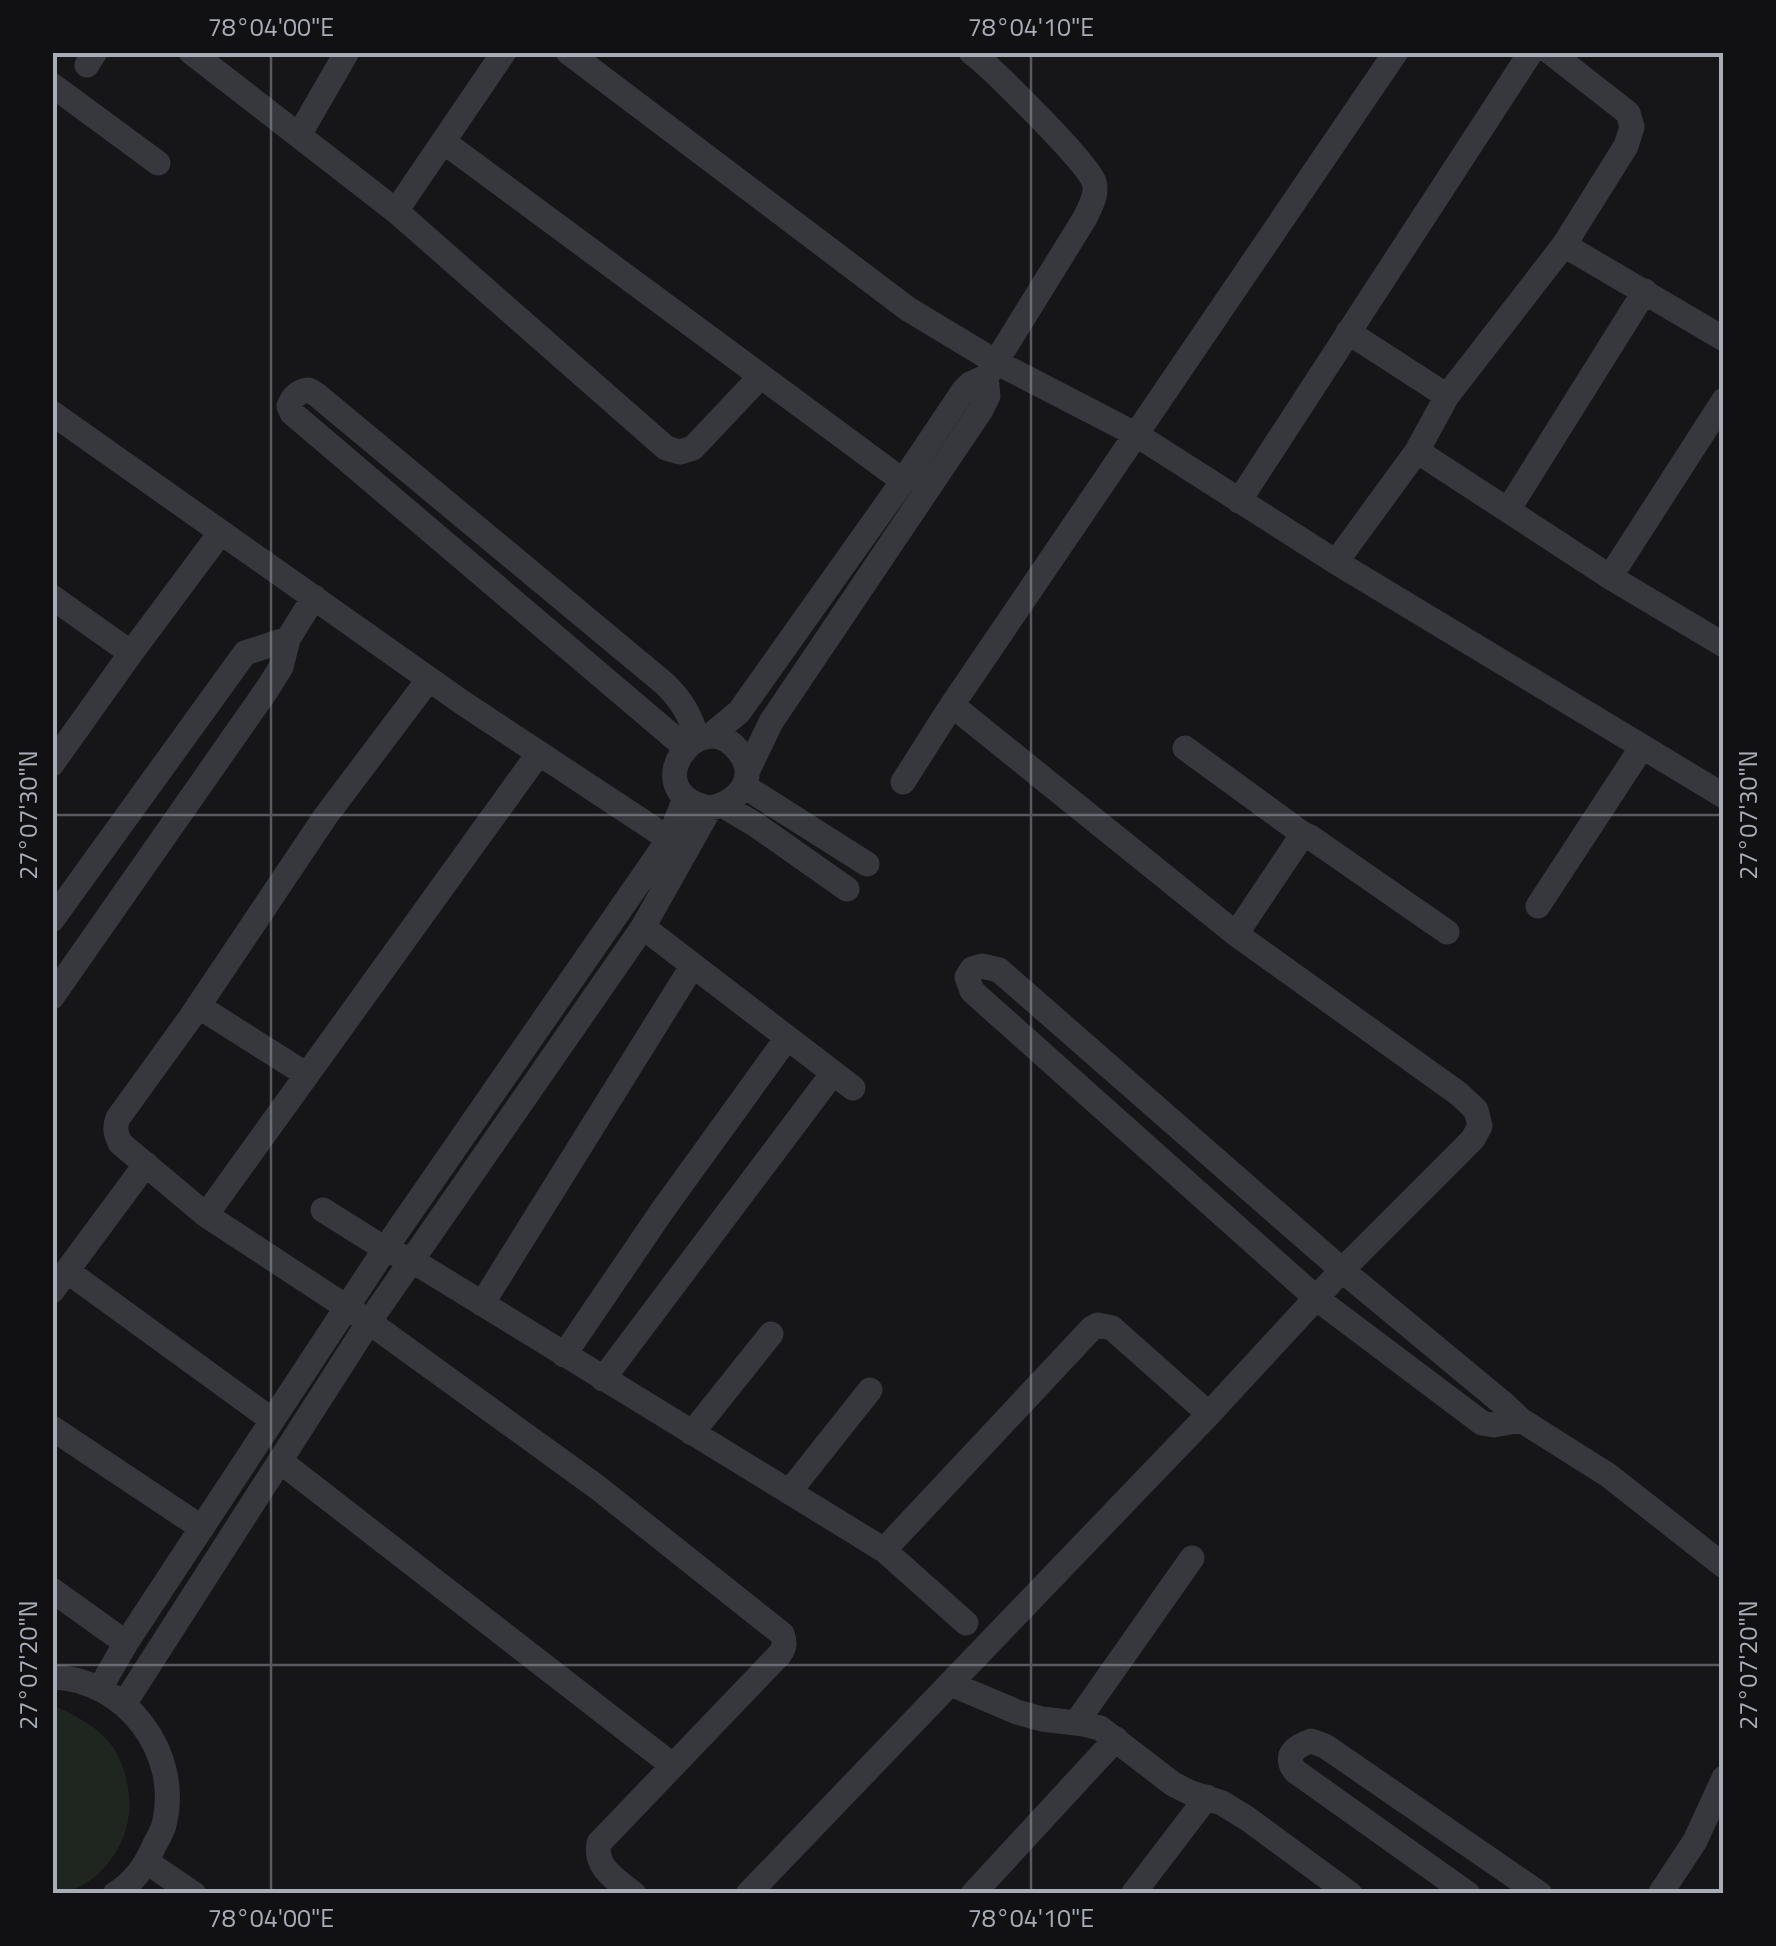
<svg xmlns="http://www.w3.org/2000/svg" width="1776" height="1946" viewBox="0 0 1776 1946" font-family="'Titillium Web',sans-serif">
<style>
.green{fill:#1e261f}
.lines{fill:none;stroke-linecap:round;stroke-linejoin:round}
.minor{stroke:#37383d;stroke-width:25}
.ticks{fill:none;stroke:#a8adb8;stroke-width:2.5;stroke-opacity:0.45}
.neatline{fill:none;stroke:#a8adb8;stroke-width:4}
.ticks-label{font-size:25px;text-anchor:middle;fill:#a8adb8}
</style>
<rect width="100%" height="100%" fill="#161618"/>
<path class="green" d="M 53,1705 C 76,1716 100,1727 115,1750 C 127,1770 133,1802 127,1825 C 119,1859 88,1894 53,1893 Z"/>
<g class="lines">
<path class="minor" d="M 191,52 L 396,211 L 666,448 L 680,452 L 693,448 L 760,377
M 568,52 L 908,309 L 996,362 L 1137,435 L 1336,562 L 1724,796
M 971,52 C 992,68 1087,162 1094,182 C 1098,194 1090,207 1085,218 L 989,373
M 87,65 L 95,52
M 52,85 L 158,163
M 299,135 L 347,52
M 444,142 L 903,481
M 396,211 L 504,52
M 1564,245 L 1724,339
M 1348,332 L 1447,396
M 52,413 L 463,703 L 669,839
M 1417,451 L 1610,577 L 1724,645
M 1239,501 L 1531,52
M 1508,510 L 1645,291
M 1336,562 L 1417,451 L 1447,396 L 1564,245 L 1626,146 L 1632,127 L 1628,113 L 1550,52
M 1610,577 L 1724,400
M 52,597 L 131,653
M 429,679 L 325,817 L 191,1017 L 118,1118 C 114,1128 116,1134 120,1143 L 206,1215 L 369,1322 L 597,1487 L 782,1634 C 785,1642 785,1647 780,1654 L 599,1843 C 594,1868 617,1880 634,1894
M 710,736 L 739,712 L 903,481 L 964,390 L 970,384 L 986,377 L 988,396 L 981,410 L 771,722 L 747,772
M 685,747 L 292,413 L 289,406 C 293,396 299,391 309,390 L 317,395 L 665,684 C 682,701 691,716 697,739
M 1185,748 L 1303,834
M 52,764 L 131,653 L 221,532
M 903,782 L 952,705 L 1396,52
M 744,786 L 867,864
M 724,806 L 756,825 L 847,889
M 1538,906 L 1642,747
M 52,920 L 245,653 L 288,639
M 643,927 L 853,1088
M 1236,934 L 1303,834 L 1310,837 L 1447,932
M 52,997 L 268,688 L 281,667 L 288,639 L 314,597
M 198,1006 L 307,1075
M 323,1210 L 385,1249 L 413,1261 L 884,1550 L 966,1623
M 206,1215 L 539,753
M 67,1271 L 272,1420
M 52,1291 L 146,1164
M 482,1304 L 693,965
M 564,1355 L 662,1211 L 787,1038
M 603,1379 L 833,1073
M 1521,1420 L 1494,1425 L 1482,1423 L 1316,1298 L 972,991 L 967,977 L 972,969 L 982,966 L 999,970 L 1342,1270 L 1505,1405 L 1521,1420 L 1608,1475 L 1724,1566
M 52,1428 L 202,1528
M 692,1433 L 771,1334
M 280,1461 L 672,1765
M 789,1492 L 870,1390
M 884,1550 L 1092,1328 L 1098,1325 L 1112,1328 L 1209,1414
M 52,1590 L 126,1643
M 52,1677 C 126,1679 182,1753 164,1825 C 162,1832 157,1840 154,1846 C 146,1865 133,1883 115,1894
M 951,1684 L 1017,1712 L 1042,1719 L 1084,1724 L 1100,1728 L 1173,1784 L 1191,1793 L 1222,1803 L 1248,1819 L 1350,1894
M 100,1688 L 126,1643 L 385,1249 L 669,839 L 685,798
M 124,1704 L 369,1322 L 643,927 L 710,808 C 737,803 759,779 740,753 C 702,698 632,793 710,808
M 1076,1723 L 1192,1558
M 147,1862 L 194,1894
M 748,1894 L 1209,1414 L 1342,1270 L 1473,1139 L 1480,1126 L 1476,1110 L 1459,1094 L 1236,934 L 952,705
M 973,1894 L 1116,1739
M 1133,1894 L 1207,1797
M 1468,1894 L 1295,1771 C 1283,1755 1296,1746 1311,1741 L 1325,1746 L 1540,1894
M 1660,1894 L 1695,1841 L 1724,1778"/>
</g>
<path class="ticks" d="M 271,52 L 271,1894M 1031,52 L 1031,1894M 52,815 L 1724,815M 52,1665 L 1724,1665"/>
<rect width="1776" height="1946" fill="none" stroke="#111113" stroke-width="110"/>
<rect x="55" y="55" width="1666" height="1836" class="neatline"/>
<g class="ticks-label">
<text x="271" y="36">78°04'00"E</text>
<text x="1031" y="36">78°04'10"E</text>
<text transform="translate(28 815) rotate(-90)" y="9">27°07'30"N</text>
<text transform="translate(1748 815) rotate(-90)" y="9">27°07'30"N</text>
<text transform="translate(28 1665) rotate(-90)" y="9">27°07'20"N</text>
<text transform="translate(1748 1665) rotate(-90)" y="9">27°07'20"N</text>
<text x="271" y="1927">78°04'00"E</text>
<text x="1031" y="1927">78°04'10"E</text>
</g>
</svg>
